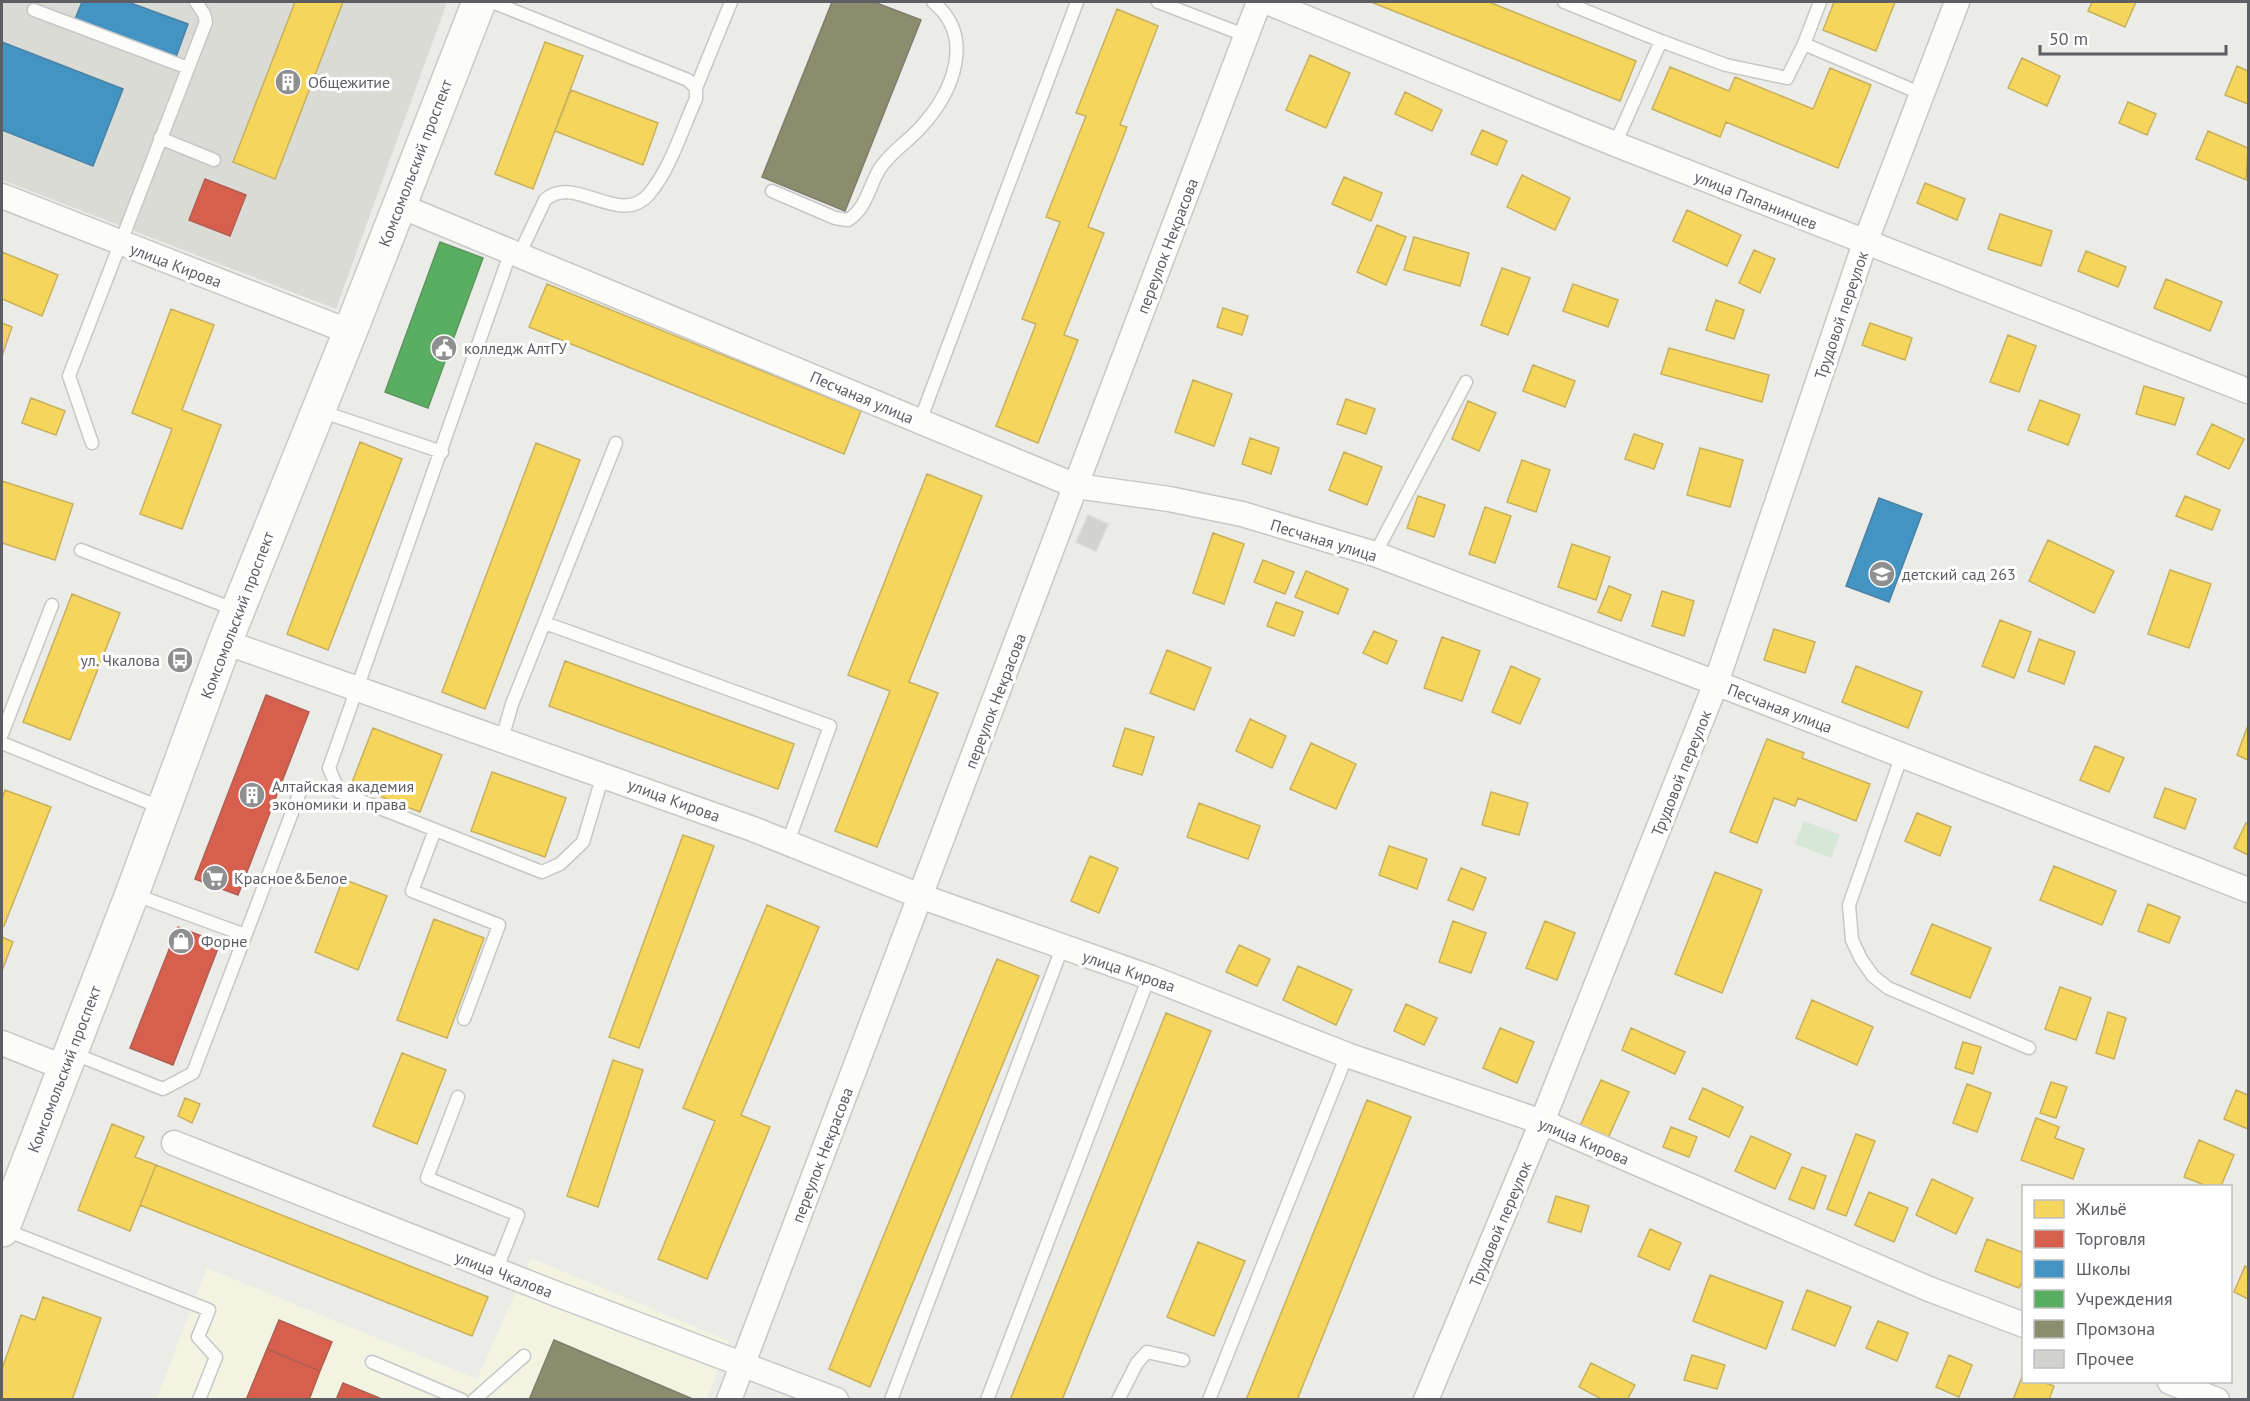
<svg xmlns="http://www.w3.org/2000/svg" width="2250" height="1401" viewBox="0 0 2250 1401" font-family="'PT Sans',sans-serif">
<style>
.commercial{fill:#f3f3e2}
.education{fill:#dbdbd5}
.green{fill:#d6e6d7}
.homes{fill:#f6d55c;stroke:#c8b15e;stroke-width:1.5}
.shops{fill:#d6604d;stroke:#b15f54;stroke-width:1.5}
.schools{fill:#4393c3;stroke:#4a83a6;stroke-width:1.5}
.public{fill:#5aae61;stroke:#5b9662;stroke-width:1.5}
.industry{fill:#8c8c6e;stroke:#7e7e6b;stroke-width:1.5}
.building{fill:#d2d2cf;stroke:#dadad6;stroke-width:1.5}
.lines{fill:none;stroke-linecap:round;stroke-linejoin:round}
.service-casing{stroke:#c7c7c7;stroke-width:15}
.minor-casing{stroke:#c7c7c7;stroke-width:27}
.secondary-casing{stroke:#c8c9c9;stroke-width:36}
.service{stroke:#fcfcfb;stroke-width:12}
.minor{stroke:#fcfcfb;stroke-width:24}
.secondary{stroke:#fcfcfb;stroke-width:33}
.labels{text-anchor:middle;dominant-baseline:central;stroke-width:6;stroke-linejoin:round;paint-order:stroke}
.poi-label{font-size:16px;fill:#5c5e63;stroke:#fff;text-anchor:start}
.street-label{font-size:16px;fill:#5c5e63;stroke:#fff}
</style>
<rect width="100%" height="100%" fill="#ebebe7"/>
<path class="commercial" d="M 531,1258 L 729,1341 L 707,1399 L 156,1400 L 207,1268 L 477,1379 Z"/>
<path class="education" d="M 2,2 L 447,2 L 336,309 L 2,180 Z"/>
<path class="green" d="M 1804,821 L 1840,835 L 1831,858 L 1795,844 Z"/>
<path class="homes" d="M 295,2 L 343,2 L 275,179 L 233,162 Z
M 1371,2 L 1489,2 L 1636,61 L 1620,101 Z
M 1834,2 L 1895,2 L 1876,51 L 1823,30 Z
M 2092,2 L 2136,2 L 2125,27 L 2088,11 Z
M 1117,9 L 1158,26 L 1120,125 L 1127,127 L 1088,227 L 1104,233 L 1064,335 L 1078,340 L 1038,443 L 996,426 L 1036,324 L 1022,319 L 1060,222 L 1046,217 L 1086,116 L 1076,113 Z
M 545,42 L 583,56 L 533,189 L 495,174 Z
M 1310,55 L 1350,73 L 1326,128 L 1286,110 Z
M 2022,58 L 2060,76 L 2047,106 L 2008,88 Z
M 2237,66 L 2248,71 L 2248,104 L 2225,95 Z
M 1670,67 L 1729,91 L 1735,77 L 1813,109 L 1830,68 L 1871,85 L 1838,168 L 1726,122 L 1720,137 L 1652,109 Z
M 571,90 L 658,123 L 643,165 L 555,131 Z
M 1405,92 L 1442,110 L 1432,131 L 1395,114 Z
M 2128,102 L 2156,114 L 2147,135 L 2119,123 Z
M 1482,130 L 1507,141 L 1497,165 L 1471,154 Z
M 2208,131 L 2248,148 L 2246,180 L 2196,159 Z
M 1522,175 L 1570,198 L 1555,230 L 1507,207 Z
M 1344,177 L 1382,193 L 1371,221 L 1332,204 Z
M 1925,183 L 1965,199 L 1957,220 L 1917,203 Z
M 1687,210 L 1741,235 L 1727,266 L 1673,241 Z
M 2000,214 L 2052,231 L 2041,266 L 1988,249 Z
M 1377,225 L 1406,237 L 1386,285 L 1357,272 Z
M 1414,237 L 1469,253 L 1460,286 L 1404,270 Z
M 1754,250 L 1775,259 L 1760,293 L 1739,283 Z
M 2086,251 L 2126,267 L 2118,287 L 2078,271 Z
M 2,252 L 58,275 L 42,316 L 2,299 Z
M 1502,268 L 1530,278 L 1508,335 L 1481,325 Z
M 2166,279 L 2222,302 L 2210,331 L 2154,308 Z
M 547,284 L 861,411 L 844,454 L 529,327 Z
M 1573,284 L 1618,300 L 1608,327 L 1563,311 Z
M 1716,300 L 1744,310 L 1734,339 L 1706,330 Z
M 1223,308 L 1248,316 L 1242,335 L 1217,327 Z
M 171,309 L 214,325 L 182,410 L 221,425 L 182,529 L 140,514 L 172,429 L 132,413 Z
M 2,323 L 12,327 L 2,356 Z
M 1870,323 L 1912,338 L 1905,360 L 1862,345 Z
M 2008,335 L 2036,346 L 2019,392 L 1990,382 Z
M 1669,348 L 1769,375 L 1762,402 L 1661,374 Z
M 1533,365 L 1575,381 L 1565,407 L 1523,391 Z
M 1193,380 L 1232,394 L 1214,446 L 1175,432 Z
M 2144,386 L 2184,398 L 2175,425 L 2136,414 Z
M 31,398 L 65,411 L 56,435 L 22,423 Z
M 1346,399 L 1375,409 L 1366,434 L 1337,424 Z
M 2040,400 L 2080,415 L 2068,445 L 2028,430 Z
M 1468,401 L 1496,413 L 1479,451 L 1452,439 Z
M 2212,424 L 2244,439 L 2229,469 L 2197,454 Z
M 1634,434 L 1663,444 L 1654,469 L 1625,459 Z
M 1250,438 L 1279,448 L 1271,474 L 1242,464 Z
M 360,442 L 402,459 L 328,650 L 287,634 Z
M 536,443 L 580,460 L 485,709 L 442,692 Z
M 1700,448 L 1743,460 L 1730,507 L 1687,495 Z
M 1344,452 L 1382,467 L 1367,505 L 1329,490 Z
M 1522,460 L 1550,470 L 1536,512 L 1507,502 Z
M 927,474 L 982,496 L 909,682 L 938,693 L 877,847 L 835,831 L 890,691 L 848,675 Z
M 2,481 L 73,504 L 55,560 L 2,543 Z
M 1418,496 L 1445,505 L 1434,537 L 1407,528 Z
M 2185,496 L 2220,510 L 2212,530 L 2176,516 Z
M 1485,507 L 1511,516 L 1495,563 L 1469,554 Z
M 1213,533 L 1244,544 L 1224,604 L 1193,593 Z
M 2048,540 L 2114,571 L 2094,613 L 2029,581 Z
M 1572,544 L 1610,557 L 1596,600 L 1558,587 Z
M 1263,560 L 1294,572 L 1285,594 L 1254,582 Z
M 2170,570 L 2211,584 L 2189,648 L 2148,634 Z
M 1306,571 L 1348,589 L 1338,614 L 1295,597 Z
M 1609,586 L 1631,595 L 1621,621 L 1598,612 Z
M 1662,591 L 1694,601 L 1684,636 L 1652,626 Z
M 72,594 L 120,613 L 70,740 L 23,722 Z
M 1276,602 L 1303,612 L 1294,636 L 1267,626 Z
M 2000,620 L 2031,632 L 2014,678 L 1982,666 Z
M 1774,629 L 1815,642 L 1805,673 L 1764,660 Z
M 1374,631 L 1397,641 L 1387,664 L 1363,653 Z
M 1442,637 L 1480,651 L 1462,701 L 1424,688 Z
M 2039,639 L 2075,652 L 2064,684 L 2028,671 Z
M 1167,650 L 1211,668 L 1194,710 L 1150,693 Z
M 565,661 L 794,744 L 778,789 L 549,706 Z
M 1511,666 L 1540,679 L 1520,724 L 1492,712 Z
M 1856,666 L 1922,692 L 1908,728 L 1842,702 Z
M 1250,719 L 1286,736 L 1272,768 L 1236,751 Z
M 2248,725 L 2248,760 L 2237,755 Z
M 373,728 L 442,755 L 420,812 L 351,785 Z
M 1125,728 L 1154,737 L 1142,775 L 1113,766 Z
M 1767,739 L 1804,753 L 1802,758 L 1870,784 L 1856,821 L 1798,798 L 1795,806 L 1774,798 L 1757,843 L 1730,832 Z
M 1311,743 L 1356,764 L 1336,809 L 1290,789 Z
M 2095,746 L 2124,758 L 2109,792 L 2080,780 Z
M 492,772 L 566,798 L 545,857 L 471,831 Z
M 2165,788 L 2196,799 L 2185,829 L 2154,817 Z
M 5,790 L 51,807 L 4,926 L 2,926 L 2,799 Z
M 1491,792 L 1528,803 L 1519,835 L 1482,825 Z
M 1199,803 L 1260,826 L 1248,859 L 1187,837 Z
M 1917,813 L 1951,827 L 1940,856 L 1905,841 Z
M 2246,823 L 2248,825 L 2248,855 L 2234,848 Z
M 683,835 L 714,846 L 639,1048 L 609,1037 Z
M 1389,846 L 1427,859 L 1417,889 L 1379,875 Z
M 1090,856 L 1118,868 L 1099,913 L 1071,901 Z
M 2054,866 L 2116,891 L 2102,925 L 2040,900 Z
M 1461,868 L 1486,878 L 1473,910 L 1448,900 Z
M 1715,872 L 1762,890 L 1722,993 L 1675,974 Z
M 343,879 L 387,896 L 358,970 L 315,952 Z
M 2148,904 L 2180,917 L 2169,943 L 2138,931 Z
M 767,905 L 819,927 L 741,1115 L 770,1127 L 707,1279 L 658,1259 L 715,1121 L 683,1108 Z
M 434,919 L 484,938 L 447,1038 L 397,1020 Z
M 1453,921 L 1486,933 L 1471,973 L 1439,962 Z
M 1545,921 L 1575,933 L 1557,980 L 1526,968 Z
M 1932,924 L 1991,948 L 1970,998 L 1911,974 Z
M 2,937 L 13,942 L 2,971 Z
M 1239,945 L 1270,959 L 1257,986 L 1226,972 Z
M 997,959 L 1039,976 L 870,1387 L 829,1369 Z
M 1298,966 L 1352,990 L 1336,1025 L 1283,1000 Z
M 2060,987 L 2091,998 L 2076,1040 L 2045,1029 Z
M 1812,1000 L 1873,1027 L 1857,1065 L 1796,1038 Z
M 1406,1004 L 1437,1018 L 1424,1045 L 1394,1031 Z
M 2108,1012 L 2126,1018 L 2114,1059 L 2096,1053 Z
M 1166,1013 L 1211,1031 L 1062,1400 L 1010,1400 Z
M 1500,1028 L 1534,1042 L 1517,1083 L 1483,1068 Z
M 1631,1028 L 1685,1052 L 1675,1074 L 1622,1050 Z
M 1963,1042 L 1981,1047 L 1973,1074 L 1955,1068 Z
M 402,1053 L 446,1070 L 417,1144 L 373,1126 Z
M 613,1060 L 643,1070 L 598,1207 L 567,1196 Z
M 1601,1080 L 1629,1092 L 1608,1138 L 1580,1126 Z
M 2051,1082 L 2067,1087 L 2056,1118 L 2040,1113 Z
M 1967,1084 L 1991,1093 L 1977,1132 L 1953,1123 Z
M 1703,1088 L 1743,1107 L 1729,1137 L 1689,1119 Z
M 2236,1090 L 2248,1095 L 2248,1129 L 2224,1119 Z
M 185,1098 L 200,1104 L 192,1123 L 178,1116 Z
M 1367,1100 L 1411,1117 L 1297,1400 L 1246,1400 Z
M 2036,1118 L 2059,1127 L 2055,1138 L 2084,1149 L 2073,1179 L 2021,1160 Z
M 112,1124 L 144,1137 L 135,1157 L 156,1165 L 130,1231 L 78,1210 Z
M 1671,1127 L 1697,1137 L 1689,1157 L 1663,1147 Z
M 1856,1134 L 1875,1141 L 1846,1216 L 1827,1209 Z
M 1751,1136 L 1791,1154 L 1775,1189 L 1735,1171 Z
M 2199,1140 L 2234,1155 L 2221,1186 L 2207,1186 L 2184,1177 Z
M 156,1165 L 488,1297 L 472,1336 L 140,1205 Z
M 1802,1167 L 1826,1176 L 1814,1209 L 1789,1199 Z
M 1932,1179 L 1973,1198 L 1956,1234 L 1916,1215 Z
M 1869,1192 L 1908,1208 L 1894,1242 L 1855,1225 Z
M 1556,1196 L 1589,1206 L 1581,1232 L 1548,1222 Z
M 1650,1229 L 1681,1243 L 1669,1270 L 1638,1256 Z
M 1987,1239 L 2024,1253 L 2024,1278 L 2019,1288 L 1975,1271 Z
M 1198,1242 L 1245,1261 L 1214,1336 L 1167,1317 Z
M 2245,1266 L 2248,1268 L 2248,1299 L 2234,1292 Z
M 1710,1275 L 1783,1302 L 1766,1349 L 1693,1321 Z
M 1807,1290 L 1851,1307 L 1835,1346 L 1792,1329 Z
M 43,1297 L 101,1318 L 72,1400 L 2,1400 L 2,1369 L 21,1315 L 35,1320 Z
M 1878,1321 L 1908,1333 L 1897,1361 L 1866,1348 Z
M 1692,1355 L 1725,1365 L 1717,1389 L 1684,1380 Z
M 1949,1355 L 1972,1365 L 1959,1397 L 1936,1387 Z
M 1591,1363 L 1635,1385 L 1627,1400 L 1603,1400 L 1579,1387 Z
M 2023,1374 L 2024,1382 L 2042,1382 L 2054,1386 L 2049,1400 L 2013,1400 Z"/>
<path class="shops" d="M 205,179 L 246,195 L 230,236 L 189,220 Z
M 266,695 L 309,712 L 238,895 L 195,879 Z
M 178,927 L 220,943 L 173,1065 L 130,1048 Z
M 279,1320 L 332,1342 L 320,1371 L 267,1349 Z
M 267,1349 L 320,1371 L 309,1400 L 246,1400 Z
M 343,1383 L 384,1400 L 336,1400 Z"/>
<path class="schools" d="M 82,2 L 128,2 L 188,24 L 176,57 L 75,19 Z
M 2,42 L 123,89 L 93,166 L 2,130 Z
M 1879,498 L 1922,514 L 1889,602 L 1846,586 Z"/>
<path class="public" d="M 440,242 L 483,258 L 428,408 L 385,392 Z"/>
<path class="industry" d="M 832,2 L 874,2 L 921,20 L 845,211 L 762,177 Z
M 554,1340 L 695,1400 L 529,1400 Z"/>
<path class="building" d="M 1088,515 L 1108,524 L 1096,551 L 1076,542 Z"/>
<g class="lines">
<defs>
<path id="service" d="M 492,2 L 688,80 L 696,88 L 696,99 C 682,129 671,168 649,194 C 620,228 574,173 545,200 L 519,255
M 1158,2 L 1247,36
M 1564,2 L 1661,41
M 34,10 L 188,68
M 1804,44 L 1820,2
M 696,88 L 731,2
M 160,138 L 214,160
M 1615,144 L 1661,41 L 1726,65 L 1787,78 L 1804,44 L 1922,94
M 772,191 L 835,218 L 848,220 C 866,209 869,187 879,170 C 889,153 909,141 921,127 C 953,92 976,37 933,2
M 511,251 L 329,768 L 339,792 L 542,872 L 560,864 L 583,842 L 603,775
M 320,411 L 442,452
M 920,421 L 1077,2
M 92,443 L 69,376 L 206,22 L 204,14 L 196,2
M 81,550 L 236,610
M 1375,554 L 1466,382
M 545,623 L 830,726 L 788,842
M 2,734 L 52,605
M 502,739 L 512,704 L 616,443
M 2,743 L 162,808
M 1902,755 L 1849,905 L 1852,940 L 1861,959 L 1873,976 L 1888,988 L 2029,1048
M 435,830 L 412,891 L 499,925 L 464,1019
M 133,894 L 245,935
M 72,1053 L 163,1089 L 193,1073 L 301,789
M 458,1097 L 427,1178 L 518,1215 L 496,1271
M 3,1229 L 209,1310 L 198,1337 L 216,1357 L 199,1400
M 372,1362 L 462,1400
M 474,1400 L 524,1356
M 891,1400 L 1062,948
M 987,1400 L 1149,977
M 1118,1400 L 1137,1363 L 1147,1352 L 1183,1360
M 1209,1400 L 1347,1055"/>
<path id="minor" d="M 1267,2 L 1615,144 L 2248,391
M 2,196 L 350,332
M 398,205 L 1076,486 L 1169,499 L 1242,514 L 1375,554 L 1716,683 L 2248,890
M 225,642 L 753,829 L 920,896 L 1149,977 L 1347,1055 L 1542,1122 L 1929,1289 L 2024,1325
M 2,1043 L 65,1068
M 174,1143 L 554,1293 L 836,1400
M 2170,1382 L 2217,1400
M 729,1400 L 1259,2
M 1426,1400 L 1542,1122 L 1716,683 L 1865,243 L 1957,2"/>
<path id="secondary" d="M 2,1230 L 132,894 L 225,642 L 350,332 L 479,2"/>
</defs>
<use href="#service" class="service-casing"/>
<use href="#minor" class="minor-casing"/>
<use href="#secondary" class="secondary-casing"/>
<use href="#service" class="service"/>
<use href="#minor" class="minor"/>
<use href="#secondary" class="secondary"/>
</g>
<defs>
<symbol id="building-disc" viewBox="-11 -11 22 22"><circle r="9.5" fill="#8e8f91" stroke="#fff"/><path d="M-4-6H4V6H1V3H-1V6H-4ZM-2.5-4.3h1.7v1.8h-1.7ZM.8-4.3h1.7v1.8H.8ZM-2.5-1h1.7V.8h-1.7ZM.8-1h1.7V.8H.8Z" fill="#fff"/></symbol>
<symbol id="civic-disc" viewBox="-11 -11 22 22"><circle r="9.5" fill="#8e8f91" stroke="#fff"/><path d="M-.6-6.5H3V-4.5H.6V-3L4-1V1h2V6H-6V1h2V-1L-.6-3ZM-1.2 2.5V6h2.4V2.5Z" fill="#fff"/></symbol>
<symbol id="school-disc" viewBox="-11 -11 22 22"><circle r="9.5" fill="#8e8f91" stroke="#fff"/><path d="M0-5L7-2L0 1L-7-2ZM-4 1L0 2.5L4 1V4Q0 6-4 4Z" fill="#fff"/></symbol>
<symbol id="bus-disc" viewBox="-11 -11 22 22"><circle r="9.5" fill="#8e8f91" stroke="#fff"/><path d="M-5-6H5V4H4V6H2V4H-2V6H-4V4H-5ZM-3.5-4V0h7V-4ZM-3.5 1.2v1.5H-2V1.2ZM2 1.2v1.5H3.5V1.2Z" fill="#fff"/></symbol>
<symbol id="supermarket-disc" viewBox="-11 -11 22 22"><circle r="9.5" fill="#8e8f91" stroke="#fff"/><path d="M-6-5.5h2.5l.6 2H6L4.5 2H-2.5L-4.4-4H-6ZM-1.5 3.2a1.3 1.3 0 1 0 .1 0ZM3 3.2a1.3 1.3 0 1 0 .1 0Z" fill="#fff"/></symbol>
<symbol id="shop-disc" viewBox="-11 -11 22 22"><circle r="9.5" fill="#8e8f91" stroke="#fff"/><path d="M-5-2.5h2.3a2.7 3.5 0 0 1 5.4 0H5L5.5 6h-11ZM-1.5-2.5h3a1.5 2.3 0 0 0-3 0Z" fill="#fff"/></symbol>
</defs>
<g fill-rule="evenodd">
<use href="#building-disc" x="273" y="67" width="30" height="30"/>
<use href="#civic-disc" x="429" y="333" width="30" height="30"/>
<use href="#school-disc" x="1867" y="559" width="30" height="30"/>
<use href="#bus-disc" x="165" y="645" width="30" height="30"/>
<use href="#building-disc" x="237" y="780" width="30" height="30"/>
<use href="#supermarket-disc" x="200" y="863" width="30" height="30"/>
<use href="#shop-disc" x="166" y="926" width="30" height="30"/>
</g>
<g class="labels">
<g class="poi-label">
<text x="308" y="82">Общежитие</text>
<text x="464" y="348">колледж АлтГУ</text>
<text x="1902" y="574">детский сад 263</text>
<text x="160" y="660" text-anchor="end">ул. Чкалова</text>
<text x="272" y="786">Алтайская академия<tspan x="272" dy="18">экономики и права</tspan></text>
<text x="234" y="878">Красное&amp;Белое</text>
<text x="201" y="941">Форне</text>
</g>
<g class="street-label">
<text transform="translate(415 163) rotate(-69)">Комсомольский проспект</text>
<text transform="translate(1756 200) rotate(22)">улица Папанинцев</text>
<text transform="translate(1167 246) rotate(-69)">переулок Некрасова</text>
<text transform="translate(176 265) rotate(21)">улица Кирова</text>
<text transform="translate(1841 315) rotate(-71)">Трудовой переулок</text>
<text transform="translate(862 397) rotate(23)">Песчаная улица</text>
<text transform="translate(1324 540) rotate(17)">Песчаная улица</text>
<text transform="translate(237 615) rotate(-69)">Комсомольский проспект</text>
<text transform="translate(995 701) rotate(-69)">переулок Некрасова</text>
<text transform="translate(1780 708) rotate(21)">Песчаная улица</text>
<text transform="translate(1681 773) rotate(-68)">Трудовой переулок</text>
<text transform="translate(674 800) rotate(20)">улица Кирова</text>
<text transform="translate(1129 971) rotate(19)">улица Кирова</text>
<text transform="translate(64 1069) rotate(-69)">Комсомольский проспект</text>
<text transform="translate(1584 1141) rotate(23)">улица Кирова</text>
<text transform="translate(822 1155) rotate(-69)">переулок Некрасова</text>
<text transform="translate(1500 1224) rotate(-67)">Трудовой переулок</text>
<text transform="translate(504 1274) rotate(21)">улица Чкалова</text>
</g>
</g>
<rect width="2250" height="1401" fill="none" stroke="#5c5e63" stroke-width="6"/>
<rect x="2022" y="1185" width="210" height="198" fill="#ffffff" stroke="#bebfc1" stroke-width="1.5"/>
<rect x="2034" y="1200" width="30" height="18" fill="#f6d55c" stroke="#bebfc1" stroke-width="1.5"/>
<text x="2076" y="1215" font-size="18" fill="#5c5e63">Жильё</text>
<rect x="2034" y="1230" width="30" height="18" fill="#d6604d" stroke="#bebfc1" stroke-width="1.5"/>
<text x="2076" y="1245" font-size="18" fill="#5c5e63">Торговля</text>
<rect x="2034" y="1260" width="30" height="18" fill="#4393c3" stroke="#bebfc1" stroke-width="1.5"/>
<text x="2076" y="1275" font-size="18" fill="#5c5e63">Школы</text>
<rect x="2034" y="1290" width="30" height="18" fill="#5aae61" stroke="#bebfc1" stroke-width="1.5"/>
<text x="2076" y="1305" font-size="18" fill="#5c5e63">Учреждения</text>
<rect x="2034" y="1320" width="30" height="18" fill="#8c8c6e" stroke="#bebfc1" stroke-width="1.5"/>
<text x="2076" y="1335" font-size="18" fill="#5c5e63">Промзона</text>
<rect x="2034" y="1350" width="30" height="18" fill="#d2d2cf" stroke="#bebfc1" stroke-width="1.5"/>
<text x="2076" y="1365" font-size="18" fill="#5c5e63">Прочее</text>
<path d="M2040 45v9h186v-9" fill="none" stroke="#5c5e63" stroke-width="3"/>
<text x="2049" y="45" font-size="18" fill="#5c5e63" stroke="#ffffff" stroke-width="4.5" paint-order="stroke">50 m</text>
</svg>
